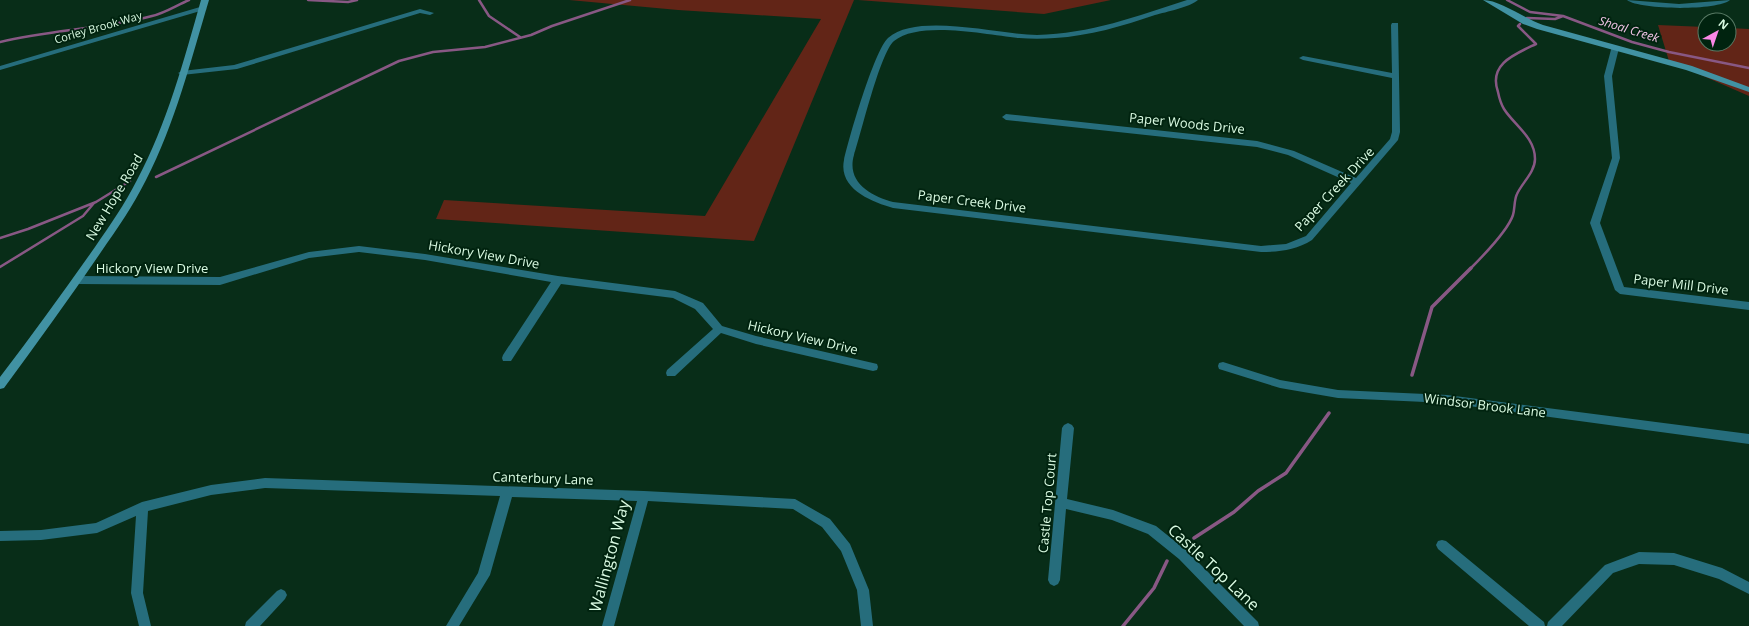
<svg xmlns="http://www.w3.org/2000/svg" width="1749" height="626" viewBox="0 0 1749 626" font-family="'Open Sans',sans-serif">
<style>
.green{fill:#622517}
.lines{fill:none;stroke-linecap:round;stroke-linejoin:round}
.stream-far1{stroke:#885884;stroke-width:2.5}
.stream{stroke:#885884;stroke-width:3.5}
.street{fill:#266d7c;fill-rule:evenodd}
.secondary{fill:#4192a3;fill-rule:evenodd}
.labels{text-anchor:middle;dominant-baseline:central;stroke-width:4;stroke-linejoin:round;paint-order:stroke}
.far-street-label{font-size:11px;fill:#dafbe3;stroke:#00230f}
.far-water-label{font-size:12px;font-style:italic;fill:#f2c5e8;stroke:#00230f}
.street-label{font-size:13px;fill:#dafbe3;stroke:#00230f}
.near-street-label{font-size:16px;fill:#dafbe3;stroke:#00230f}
</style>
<rect width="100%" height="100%" fill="#082d18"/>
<path class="green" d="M 569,0 L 854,0 L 754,241 L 436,219 L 444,200 L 705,216 L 821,19 L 678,10 Z
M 858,0 L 1111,0 L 1044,14 Z
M 1658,25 L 1705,27 L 1705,44 L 1729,44 L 1729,28 L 1749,29 L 1749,96 L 1669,61 Z"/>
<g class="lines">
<path class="stream-far1" d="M 308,0 L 348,2 L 357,0
M 479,0 L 489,16 L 520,37
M 1507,0 L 1530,12 L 1563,16 L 1632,42 L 1669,52 L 1749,68
M 1527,18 L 1555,19 L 1563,16
M 0,42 C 50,30 102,29 152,16 C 165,13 177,5 189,0
M 156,177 L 399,61 L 433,52 L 485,47 L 531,35 L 552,26 L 630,0
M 0,238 L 28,229 L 96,202 L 130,181
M 0,267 L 83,216 L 94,203
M 1470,269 C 1482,257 1508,230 1513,215 C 1515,208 1514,200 1517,194 C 1522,183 1535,172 1535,159 C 1535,137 1514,125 1504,109 C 1501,104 1499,97 1498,92 C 1488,64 1515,54 1536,44 L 1518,26 L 1520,24"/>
<path class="stream" d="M 1412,375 L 1432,307 L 1471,268
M 1194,538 L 1234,512 L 1258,491 L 1286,473 L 1329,413
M 1123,626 L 1154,588 L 1167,561"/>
<path class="street" d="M 1187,0 L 1198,0 C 1190,7 1166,12 1155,15 C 1123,26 1089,36 1055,38 C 1043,39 1031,39 1019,38 C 987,35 920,20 894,41 C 880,53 861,134 854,155 C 846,182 871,196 893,202 L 1261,246 L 1286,244 L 1306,236 L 1351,183 L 1288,155 L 1257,147 L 1006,120 L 1002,117 L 1006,114 L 1257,141 L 1294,151 L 1356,178 L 1390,139 L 1392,132 L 1392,78 L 1303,60 L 1299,58 L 1303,56 L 1392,73 L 1391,25 L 1392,23 L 1398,23 L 1400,132 L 1398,140 L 1312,240 C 1296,250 1280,252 1261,252 L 893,208 C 872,202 838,189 844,160 C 849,138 874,51 888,38 C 918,12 999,35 1037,35 C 1089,34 1138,16 1187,0 Z
M 1627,0 L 1679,4 L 1730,0 C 1717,11 1640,10 1627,0 Z
M 200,7 L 207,9 L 0,70 L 0,66 Z
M 420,9 L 434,13 L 430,15 L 420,13 L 237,69 L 182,75 L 178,73 L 182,71 L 234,65 Z
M 1612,46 L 1615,46 L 1619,48 L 1612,76 L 1620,158 L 1600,223 L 1624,287 L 1749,302 L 1749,310 L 1620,294 L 1615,290 L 1590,223 L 1612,158 L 1604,76 Z
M 359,246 L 425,254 L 558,276 L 675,291 L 703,303 L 722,326 L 756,336 L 873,363 L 877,364 L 878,367 L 877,370 L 873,371 L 756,344 L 721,333 L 675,376 L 667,376 L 666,373 L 667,370 L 713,329 L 695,309 L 673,298 L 561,284 L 511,361 L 503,361 L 502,358 L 503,355 L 551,282 L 425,260 L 359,252 L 309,258 L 220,285 L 77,284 L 72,280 L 77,276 L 220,277 L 309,252 Z
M 1223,362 L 1280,380 L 1338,390 L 1447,395 L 1749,434 L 1749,444 L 1447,403 L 1338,398 L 1280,388 L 1219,369 L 1218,366 L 1219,363 Z
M 1068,423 L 1072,425 L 1074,428 L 1067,499 L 1113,510 L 1156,526 L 1187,551 L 1258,622 L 1259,626 L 1244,626 L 1179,559 L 1148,534 L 1112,520 L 1066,509 L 1060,580 L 1058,584 L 1054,586 L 1050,584 L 1048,580 L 1062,428 L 1064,425 Z
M 265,478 L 644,491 L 795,499 L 830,519 L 850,544 L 869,590 L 873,626 L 861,626 L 857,590 L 841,551 L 822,527 L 793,509 L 648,501 L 614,626 L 602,626 L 637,501 L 512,497 L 490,575 L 459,626 L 446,626 L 478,573 L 500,496 L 265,488 L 211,495 L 148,511 L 143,593 L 151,626 L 139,626 L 131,593 L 136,516 L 97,533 L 41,540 L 0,541 L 0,531 L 41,530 L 96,523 L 142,502 L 211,485 Z
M 1442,540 L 1446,541 L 1544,622 L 1545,626 L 1529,626 L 1438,549 L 1436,545 L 1438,541 Z
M 1639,552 L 1674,553 L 1722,568 L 1749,582 L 1749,594 L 1719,579 L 1674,565 L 1639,564 L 1613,573 L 1562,626 L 1547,626 L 1548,622 L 1605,565 Z
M 281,589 L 285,591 L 287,595 L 285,599 L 260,626 L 245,626 L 246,622 L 277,591 Z"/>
<path class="secondary" d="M 201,0 L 209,0 C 191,60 175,124 146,180 C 133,206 117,229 101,252 C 70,298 37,343 4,388 L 0,389 L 0,377 C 33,334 64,291 95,247 C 110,225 125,204 137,180 C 167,124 184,60 201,0 Z
M 1483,0 C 1500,0 1525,19 1543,25 L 1692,66 L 1749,87 L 1749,92 L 1686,70 L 1537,29 L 1523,24 Z"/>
</g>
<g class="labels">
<g class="far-street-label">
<text transform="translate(98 27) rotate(-16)">Corley Brook Way</text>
</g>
<g class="far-water-label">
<text transform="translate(1629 29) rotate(17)">Shoal Creek</text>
</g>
<g class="street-label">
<text transform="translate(1187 123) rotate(6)">Paper Woods Drive</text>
<text transform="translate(1334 189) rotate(-47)">Paper Creek Drive</text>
<text transform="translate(114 197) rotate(-59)">New Hope Road</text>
<text transform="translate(972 201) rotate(7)">Paper Creek Drive</text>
<text transform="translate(484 254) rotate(10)">Hickory View Drive</text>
<text x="152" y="268">Hickory View Drive</text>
<text transform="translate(1681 284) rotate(7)">Paper Mill Drive</text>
<text transform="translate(803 337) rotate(13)">Hickory View Drive</text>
<text transform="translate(1485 405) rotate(7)">Windsor Brook Lane</text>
<text transform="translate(543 478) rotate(2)">Canterbury Lane</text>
<text transform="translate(1047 503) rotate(-85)">Castle Top Court</text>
</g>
<g class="near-street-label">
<text transform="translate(609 556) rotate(-75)">Wallington Way</text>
<text transform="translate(1214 567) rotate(43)">Castle Top Lane</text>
</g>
</g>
<g transform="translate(1717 32) rotate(40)"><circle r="19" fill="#00230f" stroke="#577964"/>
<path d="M0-3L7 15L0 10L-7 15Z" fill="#fa87e6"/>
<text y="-6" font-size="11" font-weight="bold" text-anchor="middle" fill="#dafbe3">N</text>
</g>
</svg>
